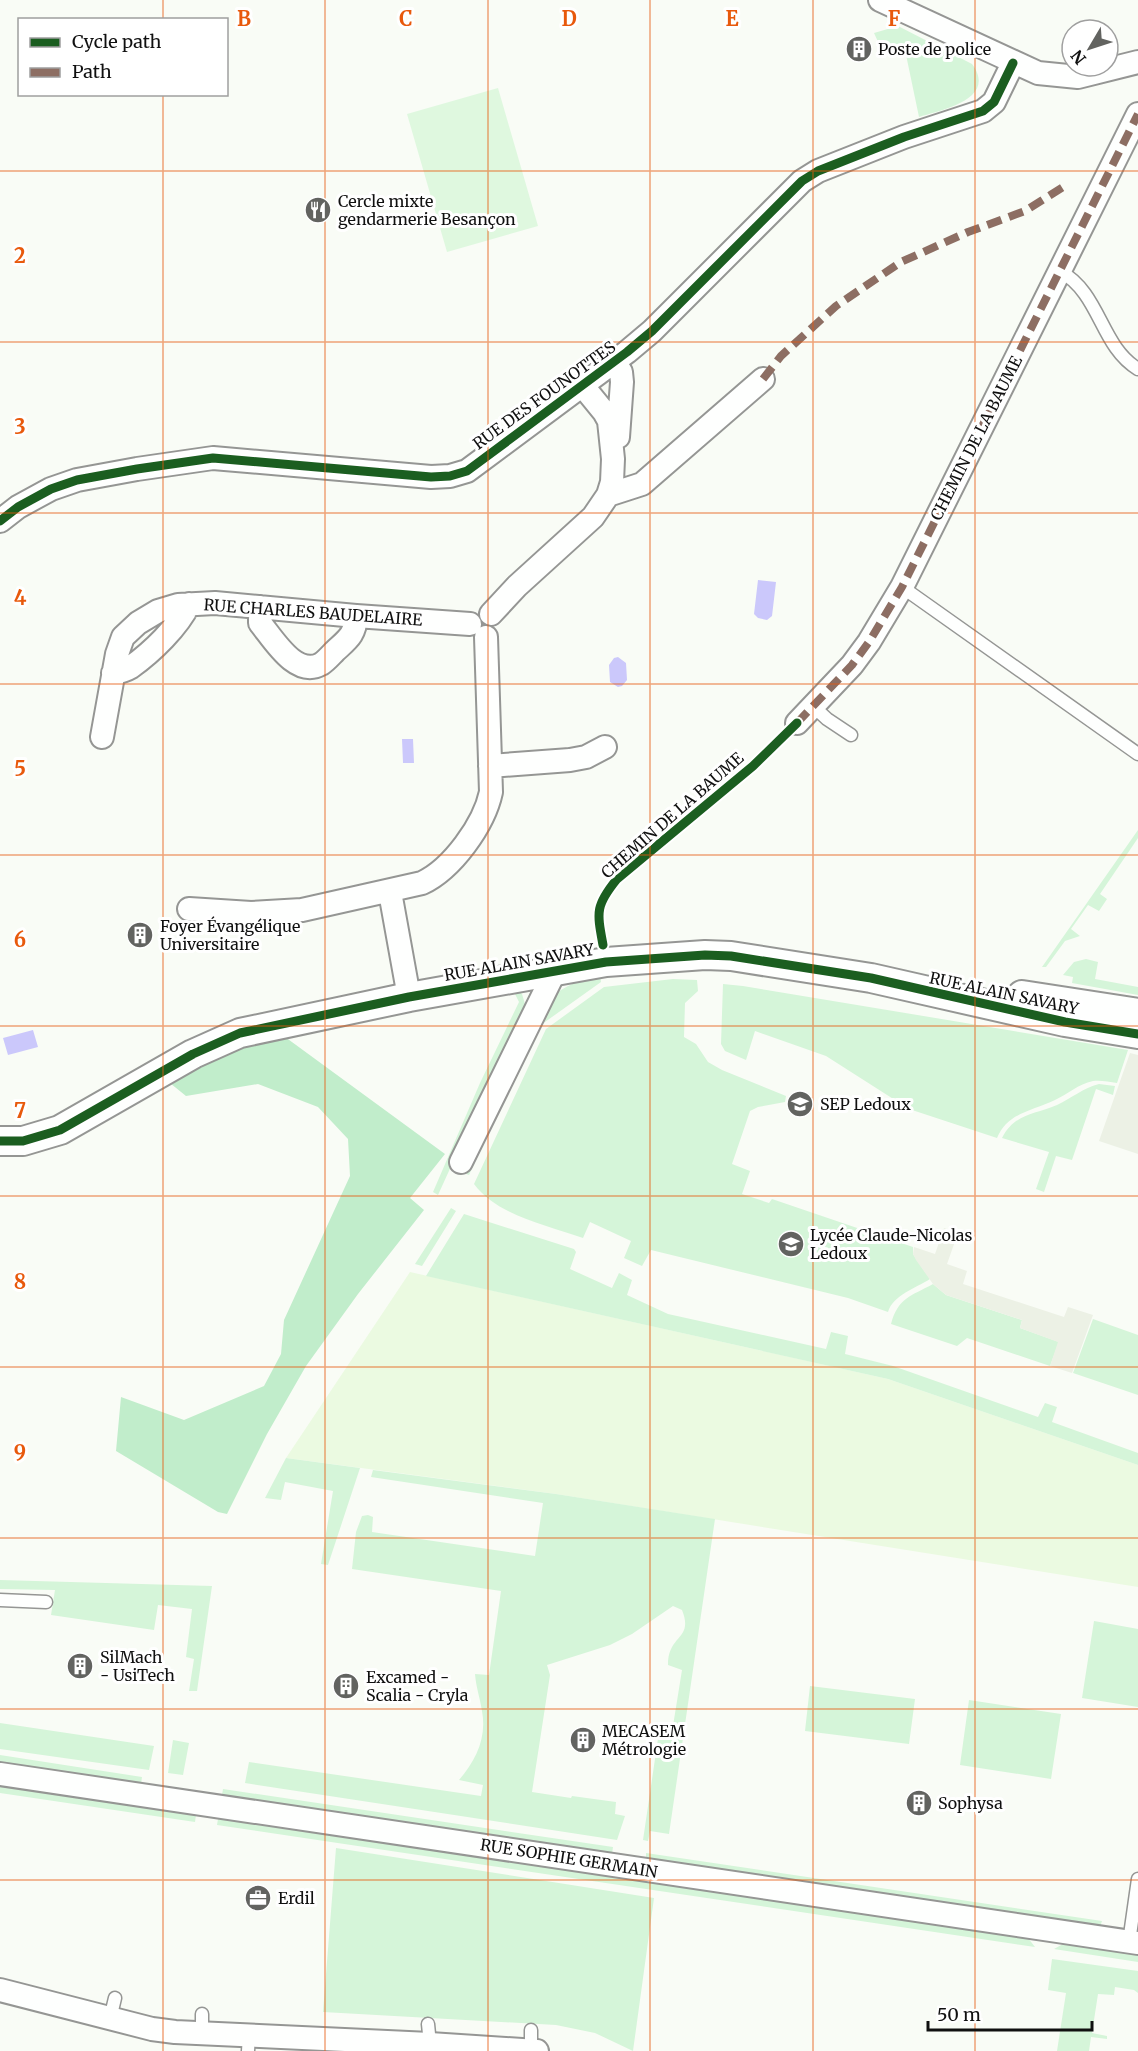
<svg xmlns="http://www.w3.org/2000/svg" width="1138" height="2051" viewBox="0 0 1138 2051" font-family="Merriweather,serif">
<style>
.farmland{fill:#ebfae1}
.green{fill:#d5f5d9}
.forest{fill:#c1edcb}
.pitch{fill:#dff8df}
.plaza{fill:#ecf1e5}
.water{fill:#cbc8fb}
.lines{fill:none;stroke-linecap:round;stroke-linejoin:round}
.service-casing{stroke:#959694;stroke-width:15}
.minor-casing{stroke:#959694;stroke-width:26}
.tertiary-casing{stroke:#959694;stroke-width:32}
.service{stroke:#fefffe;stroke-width:12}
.minor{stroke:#fefffe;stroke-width:22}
.tertiary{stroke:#fefffe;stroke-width:28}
.quiet{stroke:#8d6e63;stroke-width:8;stroke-dasharray:15 8;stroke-linecap:butt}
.cycleway-casing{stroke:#fff;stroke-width:13}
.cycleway{stroke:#1b5e20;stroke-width:9}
.grid{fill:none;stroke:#e8590c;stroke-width:1.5;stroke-opacity:0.55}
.labels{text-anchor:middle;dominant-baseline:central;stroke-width:6;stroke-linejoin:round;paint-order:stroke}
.poi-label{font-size:16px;fill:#101010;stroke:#fff;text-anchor:start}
.street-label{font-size:16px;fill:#101010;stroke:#fff}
.grid-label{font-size:20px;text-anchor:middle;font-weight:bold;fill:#e8590c;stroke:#fff;stroke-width:6;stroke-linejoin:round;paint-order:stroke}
</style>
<rect width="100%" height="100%" fill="#f9fcf6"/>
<path class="farmland" d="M 410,1272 L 888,1379 L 1138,1465 L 1138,1587 L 556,1494 L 286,1458 Z"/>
<path class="green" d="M 898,26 L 972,64 C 998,99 942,110 919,117 L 905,50 L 879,44 L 874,33 Z
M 1138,830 L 1138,838 L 1100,894 L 1107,899 L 1099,911 L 1088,905 L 1071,929 L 1080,936 L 1065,941 L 1046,967 L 1042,967 Z
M 1086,959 L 1098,962 L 1095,979 L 1138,987 L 1138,995 L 1072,983 L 1073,977 L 1063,975 L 1074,962 Z
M 600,975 L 601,982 L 538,1027 L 469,1175 L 466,1174 L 542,1006 C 558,989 576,980 600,975 Z
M 673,979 L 697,980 L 698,991 L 685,1003 L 684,1037 L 696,1044 L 708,1062 L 722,1070 L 786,1096 L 785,1102 L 758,1107 L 750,1111 L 732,1164 L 750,1171 L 742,1194 L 769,1203 L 772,1199 L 913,1247 L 913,1254 L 930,1279 C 916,1288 893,1295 888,1312 L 848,1298 L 651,1250 L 642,1266 L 624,1258 L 631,1241 L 590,1222 L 583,1238 C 546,1225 498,1216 474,1184 L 546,1029 L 604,987 Z
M 723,984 L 743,986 L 1128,1050 L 1117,1083 C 1109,1082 1101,1080 1093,1081 C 1078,1084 1068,1094 1055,1100 C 1033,1111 1008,1112 997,1138 L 909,1109 L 826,1056 L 755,1031 L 746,1060 L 725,1051 L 721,1044 Z
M 513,990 L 518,990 L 522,994 L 525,1004 L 438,1195 L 433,1192 L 480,1083 L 519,1002 Z
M 1099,1084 L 1115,1086 L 1113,1095 L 1096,1089 L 1072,1160 L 1056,1156 L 1044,1192 L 1036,1189 L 1049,1152 L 1002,1138 C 1015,1113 1034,1115 1057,1105 C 1072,1098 1083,1088 1099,1084 Z
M 451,1208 L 456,1211 L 422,1266 L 415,1264 Z
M 464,1214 L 574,1249 L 576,1252 L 570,1269 L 612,1288 L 619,1273 L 632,1280 L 627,1295 L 668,1314 L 826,1349 L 831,1332 L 848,1336 L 845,1354 L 893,1366 L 1038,1417 L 1045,1403 L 1057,1407 L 1052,1422 L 1138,1453 L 1138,1465 L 888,1379 L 426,1276 Z
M 933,1284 L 946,1295 L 1022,1320 L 1020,1328 L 1059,1342 L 1050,1366 L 967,1338 L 957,1346 L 891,1324 C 898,1298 911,1296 933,1284 Z
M 1093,1319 L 1138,1335 L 1138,1395 L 1073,1373 Z
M 286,1458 L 360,1468 L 328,1565 L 321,1564 L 333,1491 L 285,1482 L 281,1500 L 265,1498 Z
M 373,1470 L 556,1494 L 715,1519 L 669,1834 L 650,1831 L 648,1841 L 643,1840 L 659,1732 L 672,1732 L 682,1670 L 668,1665 C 668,1634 694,1640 682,1610 L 673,1606 L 632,1634 L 610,1645 L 547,1665 L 550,1675 L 532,1792 L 571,1798 L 572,1796 L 616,1802 L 615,1814 L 625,1816 L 617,1840 L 245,1783 L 249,1762 L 481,1796 L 483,1785 L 459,1780 C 476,1760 487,1738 482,1711 C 480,1698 476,1687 475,1674 L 489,1675 L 501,1591 L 352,1569 L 356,1532 L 362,1516 L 368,1515 L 373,1517 L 372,1532 L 535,1556 L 543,1503 L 371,1477 Z
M 0,1580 L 212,1586 L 197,1691 L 189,1691 L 194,1659 L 186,1657 L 192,1609 L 158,1605 L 154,1630 L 51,1615 L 55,1590 L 0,1589 Z
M 1094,1621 L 1138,1629 L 1138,1707 L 1082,1698 Z
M 810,1686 L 915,1699 L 909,1744 L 805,1731 Z
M 969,1700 L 1061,1714 L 1051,1779 L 960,1765 Z
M 0,1723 L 154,1746 L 149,1770 L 0,1749 Z
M 173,1740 L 189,1743 L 183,1775 L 168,1773 Z
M 0,1755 L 142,1777 L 141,1784 L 0,1763 Z
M 0,1786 L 196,1815 L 195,1822 L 0,1793 Z
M 223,1789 L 613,1847 L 612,1854 L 222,1795 Z
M 218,1819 L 1028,1938 L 1035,1947 L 217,1825 Z
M 336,1848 L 654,1898 L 633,2051 L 595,2033 L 556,2025 L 323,2012 Z
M 646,1853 L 1102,1921 L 1100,1927 L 646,1858 Z
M 1063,1944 L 1138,1955 L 1138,1962 L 1054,1949 Z
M 1052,1959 L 1138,1971 L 1138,1993 L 1134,1990 L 1115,1987 L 1114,1995 L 1098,1994 L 1092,2033 L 1107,2036 L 1107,2039 L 1091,2037 L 1089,2051 L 1057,2051 L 1066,1993 L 1048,1990 Z"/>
<path class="forest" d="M 281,1034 L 445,1154 L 410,1198 L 424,1210 L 358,1294 L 306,1366 L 267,1434 L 227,1514 L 218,1512 L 116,1451 L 121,1397 L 184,1420 L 264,1386 L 281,1354 L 284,1320 L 350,1176 L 348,1139 L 318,1107 L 258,1084 L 186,1096 L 165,1079 L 206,1057 Z"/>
<path class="pitch" d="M 498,88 L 538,226 L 447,252 L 407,114 Z"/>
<path class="plaza" d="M 1130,1053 L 1138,1055 L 1138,1154 L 1099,1141 Z
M 944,1228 L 958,1233 L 947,1264 L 967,1271 L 963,1284 L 1064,1317 L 1068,1307 L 1093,1315 L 1072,1373 L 1050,1366 L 1058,1342 L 1020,1328 L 1022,1320 L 946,1295 L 933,1284 L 916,1260 L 913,1254 L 914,1247 L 935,1254 Z"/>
<path class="water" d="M 758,580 L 776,582 L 772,616 L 767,620 L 758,618 L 754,614 Z
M 618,657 L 626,663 L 627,680 L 622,686 L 618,687 L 610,682 L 609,665 L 614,658 Z
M 402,739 L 413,739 L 414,763 L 403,763 Z
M 33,1030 L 38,1047 L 8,1055 L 3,1038 Z"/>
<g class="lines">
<defs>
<path id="service" d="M 1060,271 C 1101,294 1100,346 1138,369
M 902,587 L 1138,754
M 813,706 L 827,719 L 851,735
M 0,1600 L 46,1602
M 1129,1942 L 1138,1879
M 110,2019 L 115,1998
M 428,2024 L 430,2044
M 531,2030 L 531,2051
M 202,2034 L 202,2014
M 248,2051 L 249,2036"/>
<path id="minor" d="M 880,0 L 1038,73 L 1078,77 L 1138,62
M 614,362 L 621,372 L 622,382 L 618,437
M 608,495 L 642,484 L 763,379
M 0,521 L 18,507 L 51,489 L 77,480 L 137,469 L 213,458 L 431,477 L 450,476 L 467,471 L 627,352 L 652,331 L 802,181 L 818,171 L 904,137 L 983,111 L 994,102 L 1013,63
M 260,607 L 260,623 C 274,640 296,678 321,664 C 326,661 331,655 335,651 C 348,639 355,635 356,616
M 491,614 L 517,586 L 593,517 L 608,495 L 612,482 L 613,459 L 609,421 L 604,412 L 582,385
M 113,673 C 119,672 126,670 131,667 C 152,652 178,627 189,604
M 797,723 L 852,665 L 869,642 L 902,587 L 1138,114
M 102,737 L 117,654 L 123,637 L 138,623 L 158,611 L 178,605 L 215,603 L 356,616 L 470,624
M 490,766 L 570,760 L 586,757 L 605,747
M 390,892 L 409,997
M 189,909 L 251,913 L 302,910 L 422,883 C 452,869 484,825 491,792 L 486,637
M 461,1162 L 555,971
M 0,1774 L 1138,1943
M 0,1990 L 152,2029 L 175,2032 L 430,2044 L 537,2051"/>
<path id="tertiary" d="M 1022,995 L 1138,1013
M 0,1141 L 23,1141 L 60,1130 L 193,1054 L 240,1033 L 409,997 L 606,962 L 705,955 L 731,956 L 871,978 L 1065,1022 L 1138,1034"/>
</defs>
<use href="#service" class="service-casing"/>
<use href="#minor" class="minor-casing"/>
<use href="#tertiary" class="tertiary-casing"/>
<use href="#service" class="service"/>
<use href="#minor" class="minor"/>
<use href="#tertiary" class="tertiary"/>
<path class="quiet" d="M 763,379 L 781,356 L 836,306 L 901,262 L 968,232 L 1025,211 L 1068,184
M 797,723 L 852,665 L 869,642 L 902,587 L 1138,114"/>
<defs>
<path id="cycleway" d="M 0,521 L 18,507 L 51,489 L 77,480 L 137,469 L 213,458 L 431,477 L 450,476 L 467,471 L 627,352 L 652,331 L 802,181 L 818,171 L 904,137 L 983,111 L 994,102 L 1013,63
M 603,945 C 597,912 595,906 617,879 L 753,766 L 797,723
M 0,1141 L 23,1141 L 60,1130 L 193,1054 L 240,1033 L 409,997 L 606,962 L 705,955 L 731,956 L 871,978 L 1065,1022 L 1138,1034"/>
</defs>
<use href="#cycleway" class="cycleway-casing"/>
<use href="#cycleway" class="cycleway"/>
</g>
<path class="grid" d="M 163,0 L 163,20M 325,0 L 325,2051M 488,0 L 488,2051M 650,0 L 650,2051M 813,0 L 813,2051M 975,0 L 975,2051M 163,94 L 163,2051M 0,171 L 1138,171M 0,342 L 1138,342M 0,513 L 1138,513M 0,684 L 1138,684M 0,855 L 1138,855M 0,1026 L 1138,1026M 0,1196 L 1138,1196M 0,1367 L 1138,1367M 0,1538 L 1138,1538M 0,1709 L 1138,1709M 0,1880 L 1138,1880"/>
<defs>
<symbol id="building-disc" viewBox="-11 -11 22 22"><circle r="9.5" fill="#626360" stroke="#fff"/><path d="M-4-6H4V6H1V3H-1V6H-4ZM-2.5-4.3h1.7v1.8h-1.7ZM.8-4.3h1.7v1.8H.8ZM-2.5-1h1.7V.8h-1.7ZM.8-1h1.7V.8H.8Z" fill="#fff"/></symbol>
<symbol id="restaurant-disc" viewBox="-11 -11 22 22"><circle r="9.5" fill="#626360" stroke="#fff"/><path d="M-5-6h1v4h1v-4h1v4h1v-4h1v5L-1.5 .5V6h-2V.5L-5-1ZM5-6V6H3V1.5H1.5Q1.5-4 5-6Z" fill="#fff"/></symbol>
<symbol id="school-disc" viewBox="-11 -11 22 22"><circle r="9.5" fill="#626360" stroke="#fff"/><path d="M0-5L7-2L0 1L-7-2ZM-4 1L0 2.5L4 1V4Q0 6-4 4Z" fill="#fff"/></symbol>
<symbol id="office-disc" viewBox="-11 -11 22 22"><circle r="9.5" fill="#626360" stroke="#fff"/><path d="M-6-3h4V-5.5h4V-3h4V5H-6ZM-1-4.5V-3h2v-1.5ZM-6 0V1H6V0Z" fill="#fff"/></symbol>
</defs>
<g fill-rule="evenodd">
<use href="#building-disc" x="844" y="34" width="30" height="30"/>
<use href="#restaurant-disc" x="303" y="195" width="30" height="30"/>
<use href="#building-disc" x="125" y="920" width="30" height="30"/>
<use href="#school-disc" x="785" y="1089" width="30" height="30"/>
<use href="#school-disc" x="776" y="1229" width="30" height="30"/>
<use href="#building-disc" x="65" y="1651" width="30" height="30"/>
<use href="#building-disc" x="331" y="1671" width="30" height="30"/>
<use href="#building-disc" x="568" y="1725" width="30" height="30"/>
<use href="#building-disc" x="904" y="1788" width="30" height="30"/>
<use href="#office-disc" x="243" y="1883" width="30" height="30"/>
</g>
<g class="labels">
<g class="poi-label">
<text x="878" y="49">Poste de police</text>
<text x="338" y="201">Cercle mixte<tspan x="338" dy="18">gendarmerie Besançon</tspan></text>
<text x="160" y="926">Foyer Évangélique<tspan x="160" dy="18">Universitaire</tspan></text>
<text x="820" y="1104">SEP Ledoux</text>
<text x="810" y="1235">Lycée Claude-Nicolas<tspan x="810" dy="18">Ledoux</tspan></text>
<text x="100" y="1657">SilMach<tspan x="100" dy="18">- UsiTech</tspan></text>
<text x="366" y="1677">Excamed -<tspan x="366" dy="18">Scalia - Cryla</tspan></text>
<text x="602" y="1731">MECASEM<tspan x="602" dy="18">Métrologie</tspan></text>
<text x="938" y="1803">Sophysa</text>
<text x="278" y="1898">Erdil</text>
</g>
<g class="street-label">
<text transform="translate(544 395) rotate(-36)">RUE DES FOUNOTTES</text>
<text transform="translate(976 438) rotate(-63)">CHEMIN DE LA BAUME</text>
<text transform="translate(313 612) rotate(4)">RUE CHARLES BAUDELAIRE</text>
<text transform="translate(672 815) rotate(-41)">CHEMIN DE LA BAUME</text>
<text transform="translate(519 962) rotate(-10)">RUE ALAIN SAVARY</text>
<text transform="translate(1004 993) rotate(12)">RUE ALAIN SAVARY</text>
<text transform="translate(569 1858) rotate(9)">RUE SOPHIE GERMAIN</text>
</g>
</g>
<g class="grid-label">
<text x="244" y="26">B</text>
<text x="406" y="26">C</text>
<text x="569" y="26">D</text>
<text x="732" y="26">E</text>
<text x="894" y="26">F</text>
<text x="20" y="263">2</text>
<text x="20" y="434">3</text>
<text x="20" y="605">4</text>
<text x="20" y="776">5</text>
<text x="20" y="947">6</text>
<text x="20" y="1118">7</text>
<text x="20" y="1289">8</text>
<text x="20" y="1460">9</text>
</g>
<rect x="18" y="18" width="210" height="78" fill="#ffffff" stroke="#9f9f9f" stroke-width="1.5"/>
<rect x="30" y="38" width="30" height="9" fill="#1b5e20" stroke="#9f9f9f" stroke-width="1.5"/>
<text x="72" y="48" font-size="18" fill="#101010">Cycle path</text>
<rect x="30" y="68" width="30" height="9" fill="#8d6e63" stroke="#9f9f9f" stroke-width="1.5"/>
<text x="72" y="78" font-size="18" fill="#101010">Path</text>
<g transform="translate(1090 48) rotate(231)"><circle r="28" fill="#ffffff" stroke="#9f9f9f" stroke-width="1.5"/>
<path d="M0-4.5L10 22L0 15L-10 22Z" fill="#626360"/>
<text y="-9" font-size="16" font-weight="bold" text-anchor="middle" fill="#101010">N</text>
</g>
<path d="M928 2021v9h164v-9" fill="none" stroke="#101010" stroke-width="3"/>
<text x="937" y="2021" font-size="18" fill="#101010" stroke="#ffffff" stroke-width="4.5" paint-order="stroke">50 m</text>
</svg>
